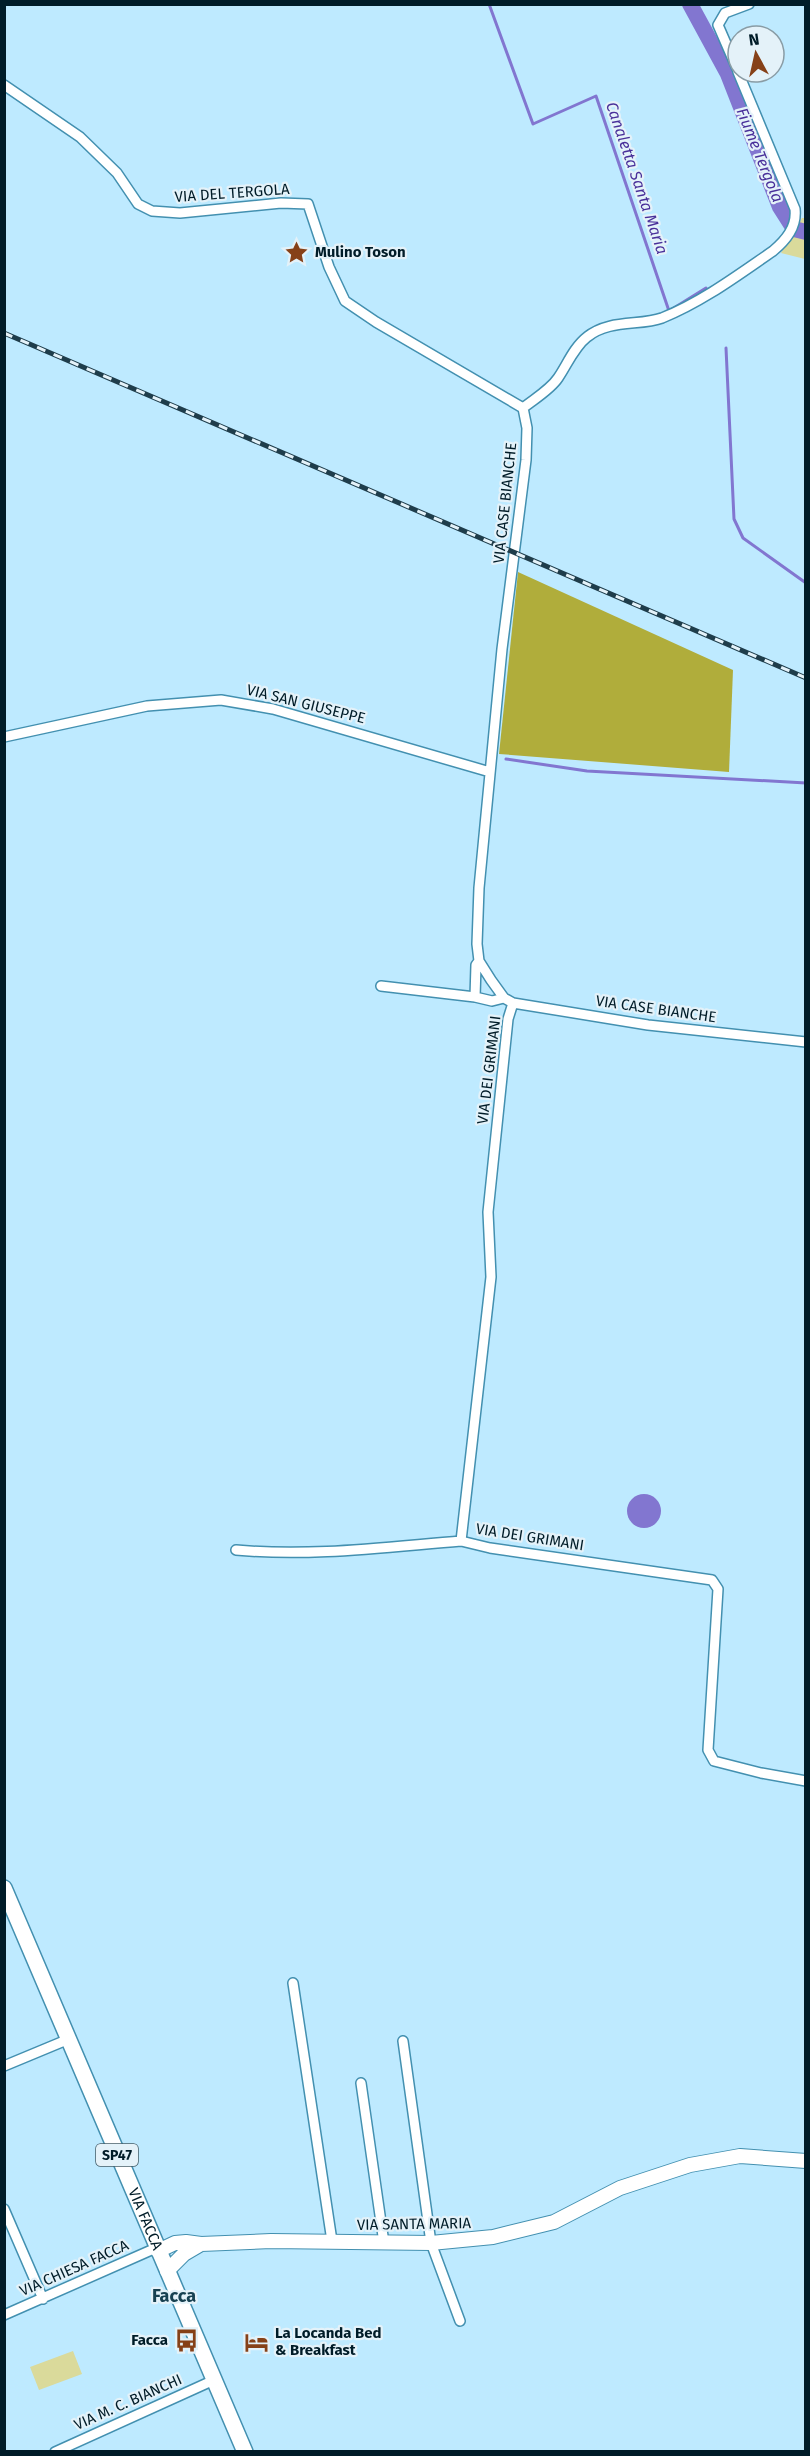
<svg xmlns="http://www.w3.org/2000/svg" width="810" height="2456" viewBox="0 0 810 2456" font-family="'Fira Sans',sans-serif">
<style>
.green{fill:#dada9b}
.forest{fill:#b0ad3b}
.water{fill:#8276d0}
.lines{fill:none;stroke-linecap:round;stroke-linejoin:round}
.stream{stroke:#8276d0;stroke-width:3}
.river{stroke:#8276d0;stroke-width:16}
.minor-casing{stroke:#4390b0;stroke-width:12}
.secondary-casing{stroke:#4390b0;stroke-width:16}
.primary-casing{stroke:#4390b0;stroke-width:18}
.minor{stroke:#fff;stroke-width:9}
.secondary{stroke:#fff;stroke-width:14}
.primary{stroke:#fff;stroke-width:15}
.rail-casing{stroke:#1f3d4b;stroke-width:5}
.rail{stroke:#e4f2f9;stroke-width:3;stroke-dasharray:9;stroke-linecap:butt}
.labels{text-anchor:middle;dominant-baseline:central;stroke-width:4.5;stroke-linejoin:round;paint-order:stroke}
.shield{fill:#e4f2f9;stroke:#445c67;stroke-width:1.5}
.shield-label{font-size:14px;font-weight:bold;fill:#001c28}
.street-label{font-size:15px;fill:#001c28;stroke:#e4f2f9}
.poi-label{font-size:15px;font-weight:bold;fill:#001c28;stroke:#e4f2f9;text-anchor:start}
.water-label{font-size:16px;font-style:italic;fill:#49309a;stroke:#e4f2f9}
.quarter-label{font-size:18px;font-weight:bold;fill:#174151;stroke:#e4f2f9}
</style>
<rect width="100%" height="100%" fill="#beeaff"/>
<path class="green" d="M 802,218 L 805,218 L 805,259 L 781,253 Z
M 73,2351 L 82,2374 L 39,2390 L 30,2367 Z"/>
<path class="forest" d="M 518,572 L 733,670 L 729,772 L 499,754 Z"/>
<path class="water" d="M627 1511a17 17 0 1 1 34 0a17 17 0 1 1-34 0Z"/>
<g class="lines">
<path class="stream" d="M 489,4 L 533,124 L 596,96 L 669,311 L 706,288
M 726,348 L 734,519 L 743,538 L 806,583
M 506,759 L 587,771 L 806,783"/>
<path class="river" d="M 690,4 L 728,74 L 780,207 L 794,229 L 806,232"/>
<defs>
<path id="minor" d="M 738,71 L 718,25 L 725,13 L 749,4
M 738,72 L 795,209 C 797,227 786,240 773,251 C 738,275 702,302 662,318 C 640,326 609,319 587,337 C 574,347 567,365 558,378 C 550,390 534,399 523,408 L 527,428 L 526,460 L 502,649 L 479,888 L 477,944 L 479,961 L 491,980 L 504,998 L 513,1003 L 648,1025 L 806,1042
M 4,85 L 80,137 L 117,173 L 138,204 L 152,211 L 180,213 L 281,203 L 308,204 L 329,267 L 345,301 L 376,322 L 523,408
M 4,737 L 147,706 L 221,700 L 273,709 L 490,772
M 479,961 L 476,965 L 475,997 L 492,1001 L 504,998
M 381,986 L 475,997
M 513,1003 L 508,1019 L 488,1212 L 491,1277 L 461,1541 L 490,1548 L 712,1580 L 718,1589 L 708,1750 L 714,1761 L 761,1773 L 806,1781
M 236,1550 C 311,1557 386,1547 461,1541
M 293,1983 L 332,2241
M 403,2041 L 431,2243 L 460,2321
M 4,2066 L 69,2039
M 361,2083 L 384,2243
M 4,2209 L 43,2299
M 4,2315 L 156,2248
M 55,2452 L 214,2380"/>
<path id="secondary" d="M 158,2251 L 175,2243 L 186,2242 L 201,2244 L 271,2241 L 431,2243 L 493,2237 L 554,2222 L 620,2188 L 690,2165 L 740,2156 L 806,2161
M 167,2271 L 184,2254 L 201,2244"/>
<g id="primary">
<path id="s1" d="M 4,1888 L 245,2452"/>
</g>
</defs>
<use href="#minor" class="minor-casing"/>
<use href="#secondary" class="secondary-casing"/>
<use href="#primary" class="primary-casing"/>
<use href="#minor" class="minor"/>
<use href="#secondary" class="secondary"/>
<use href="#primary" class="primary"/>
<defs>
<path id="rail" d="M 4,333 L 806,678"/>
</defs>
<use href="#rail" class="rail-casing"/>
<use href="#rail" class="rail"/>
</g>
<defs>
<symbol id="sight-bare" viewBox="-9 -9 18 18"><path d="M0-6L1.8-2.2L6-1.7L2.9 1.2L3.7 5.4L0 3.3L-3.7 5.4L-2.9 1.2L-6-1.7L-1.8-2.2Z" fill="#864118" stroke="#e4f2f9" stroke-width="2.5" paint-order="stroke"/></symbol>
<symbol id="bus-bare" viewBox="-9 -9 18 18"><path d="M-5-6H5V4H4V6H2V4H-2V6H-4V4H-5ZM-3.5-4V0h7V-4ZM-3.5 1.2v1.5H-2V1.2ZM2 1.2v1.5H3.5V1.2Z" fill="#864118" stroke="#e4f2f9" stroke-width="2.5" paint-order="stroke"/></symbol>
<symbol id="hotel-bare" viewBox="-9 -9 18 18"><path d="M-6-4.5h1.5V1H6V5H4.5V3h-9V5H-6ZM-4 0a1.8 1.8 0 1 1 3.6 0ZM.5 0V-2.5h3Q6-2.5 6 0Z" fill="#864118" stroke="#e4f2f9" stroke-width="2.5" paint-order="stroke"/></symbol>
</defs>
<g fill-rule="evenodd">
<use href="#sight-bare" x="280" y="236" width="33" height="33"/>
<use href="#bus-bare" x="170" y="2324" width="33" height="33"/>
<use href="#hotel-bare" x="240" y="2326" width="33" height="33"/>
</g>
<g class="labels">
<rect class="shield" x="96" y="2144" width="42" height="22" rx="4.5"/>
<g class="shield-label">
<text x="117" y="2155">SP47</text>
</g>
<g class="street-label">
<text transform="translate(232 193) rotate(-4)">VIA DEL TERGOLA</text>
<text transform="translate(505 503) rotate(-84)">VIA CASE BIANCHE</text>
<text transform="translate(306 704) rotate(14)">VIA SAN GIUSEPPE</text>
<text transform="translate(656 1009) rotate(8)">VIA CASE BIANCHE</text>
<text transform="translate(489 1070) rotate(-83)">VIA DEI GRIMANI</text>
<text transform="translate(530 1537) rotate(9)">VIA DEI GRIMANI</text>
<text stroke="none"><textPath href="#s1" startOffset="360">VIA FACCA</textPath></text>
<text transform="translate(414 2224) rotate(-1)">VIA SANTA MARIA</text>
<text transform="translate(74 2268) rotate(-24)">VIA CHIESA FACCA</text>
<text transform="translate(128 2402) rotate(-24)">VIA M. C. BIANCHI</text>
</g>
<g class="poi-label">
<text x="315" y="252">Mulino Toson</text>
<text x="275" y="2333">La Locanda Bed<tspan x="275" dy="17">&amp; Breakfast</tspan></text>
<text x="168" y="2340" text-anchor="end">Facca</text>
</g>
<g class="water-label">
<text transform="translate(760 155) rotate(68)">Fiume Tergola</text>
<text transform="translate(637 178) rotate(71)">Canaletta Santa Maria</text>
</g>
<g class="quarter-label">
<text x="174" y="2296">Facca</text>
</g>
</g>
<rect width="810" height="2456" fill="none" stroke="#001c28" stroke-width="12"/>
<g transform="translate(756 54) rotate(352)"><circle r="28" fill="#e4f2f9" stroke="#899ca5" stroke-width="1.5"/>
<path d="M0-4.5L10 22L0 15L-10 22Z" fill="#864118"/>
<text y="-9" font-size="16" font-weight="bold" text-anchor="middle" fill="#001c28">N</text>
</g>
</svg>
